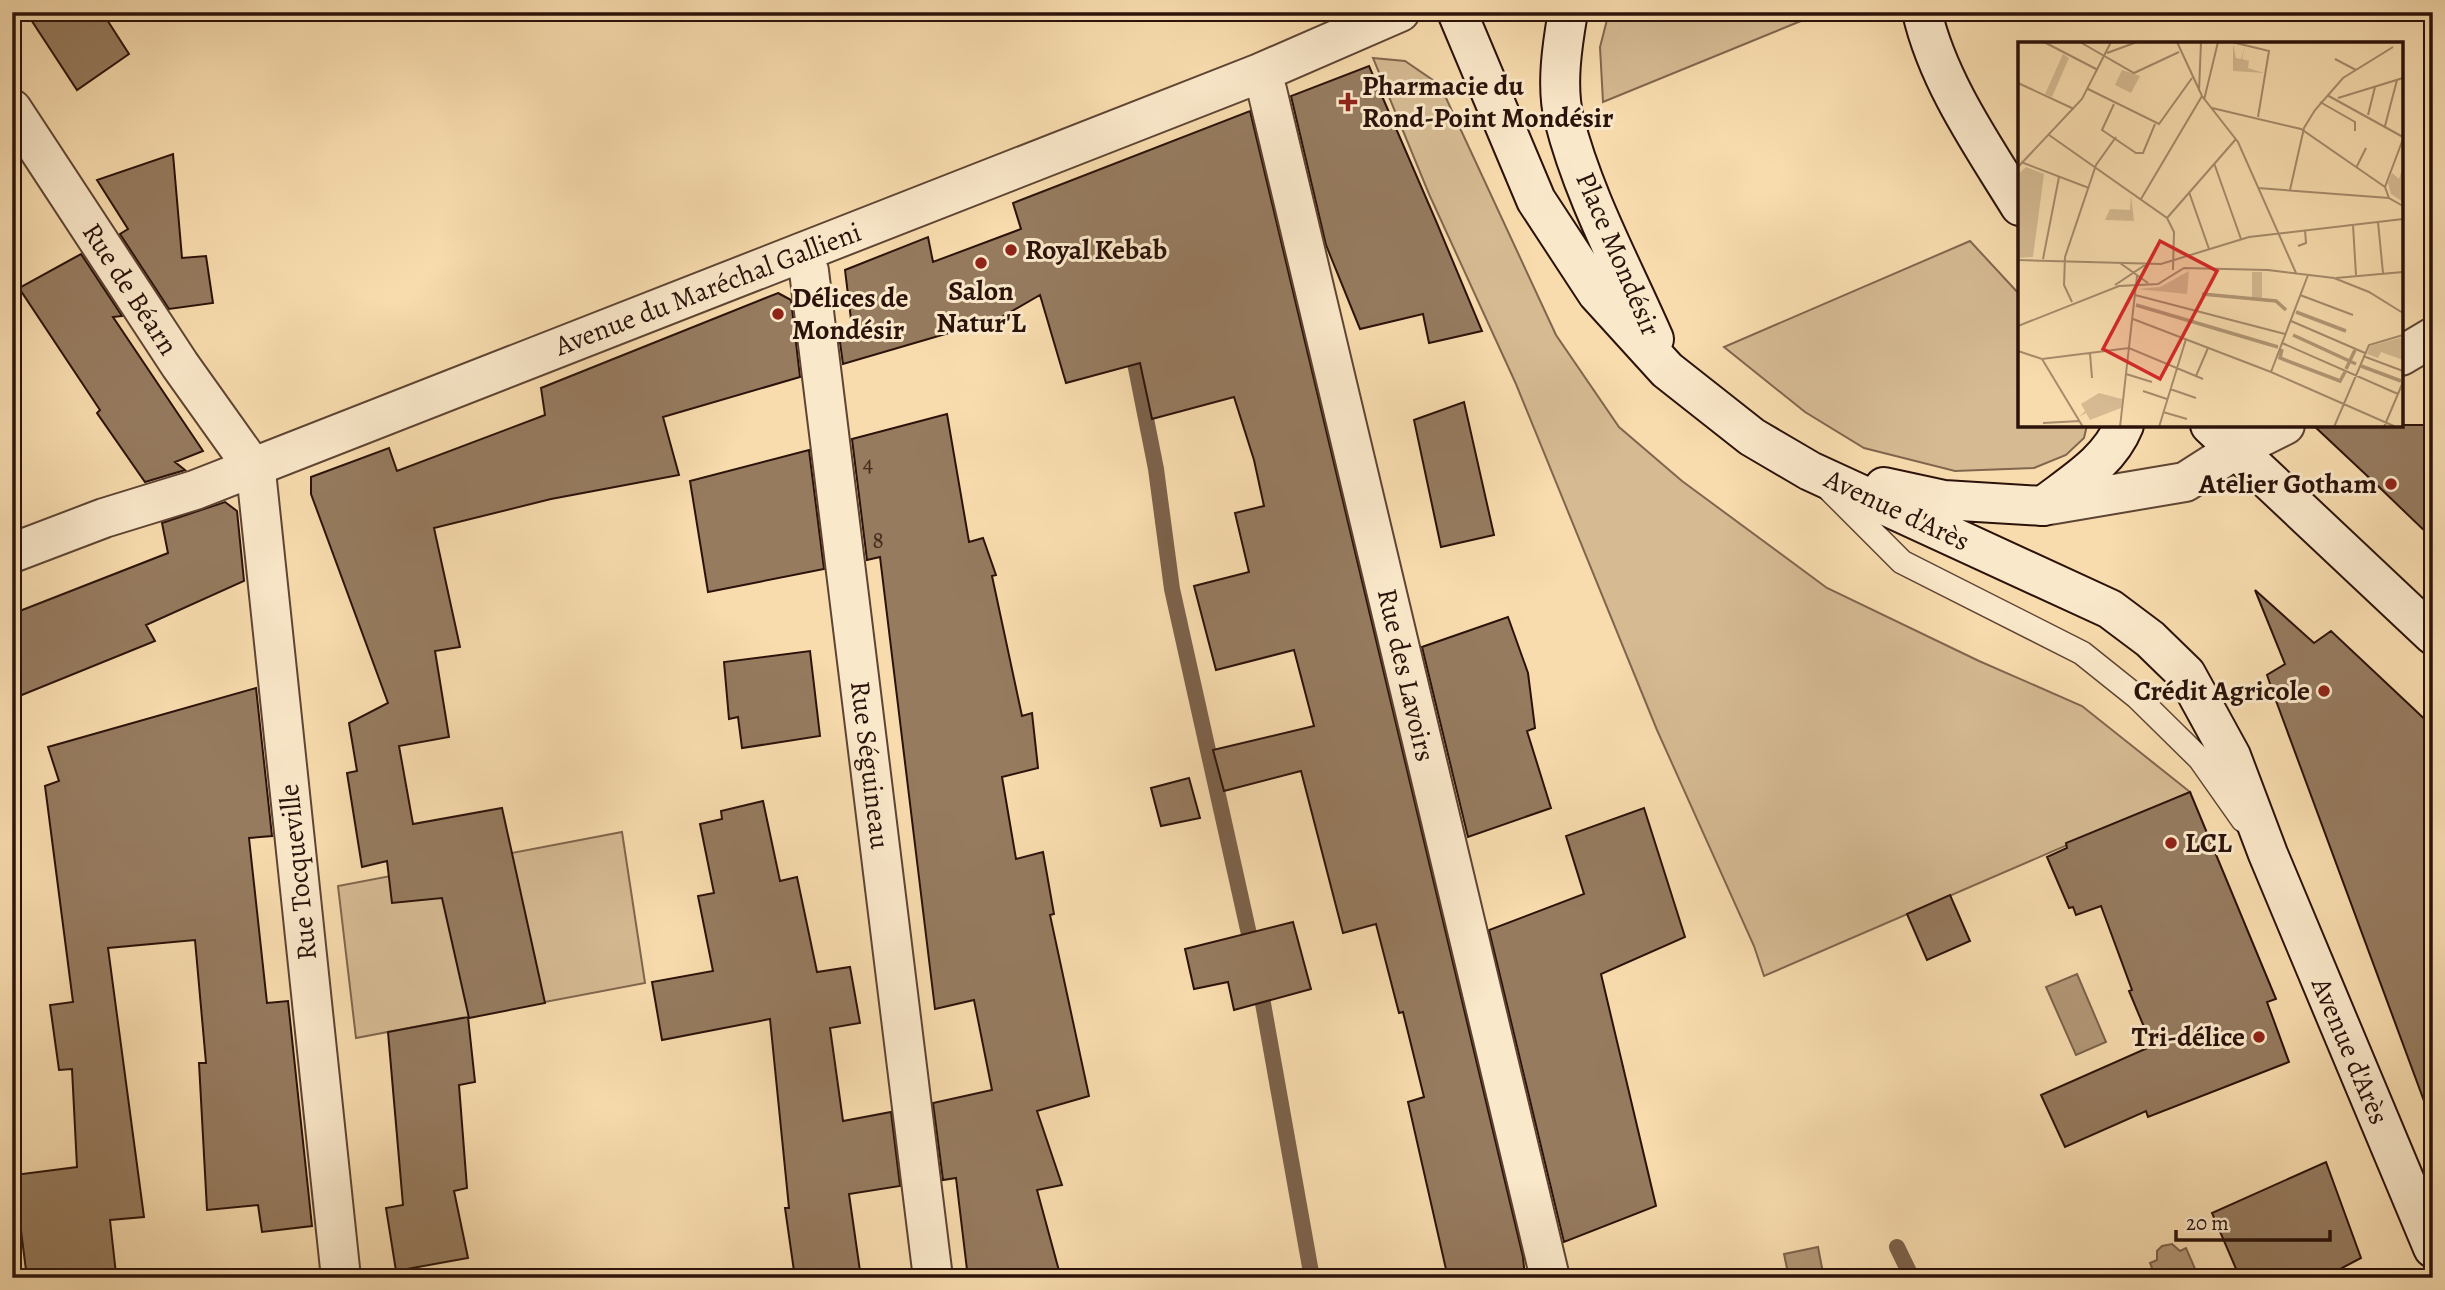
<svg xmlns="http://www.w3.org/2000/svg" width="2445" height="1290" viewBox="0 0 2445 1290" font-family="Alegreya,serif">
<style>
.green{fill:#d5ba92;stroke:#80664e;stroke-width:2}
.water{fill:#b29776;stroke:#7c624b;stroke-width:2}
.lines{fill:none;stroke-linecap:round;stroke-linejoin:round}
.stream{stroke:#7c624b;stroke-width:16}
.building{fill:#967b5f;stroke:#2b120a;stroke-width:2}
.service-casing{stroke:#5e4433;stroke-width:26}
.minor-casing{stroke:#5e4433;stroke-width:42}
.secondary-casing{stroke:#2b120a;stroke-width:42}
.service{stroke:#fae8ca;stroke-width:23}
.minor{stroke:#fae8ca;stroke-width:38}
.secondary{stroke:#fae8ca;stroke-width:38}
.poi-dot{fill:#8f2418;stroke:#fae8ca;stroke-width:2.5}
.labels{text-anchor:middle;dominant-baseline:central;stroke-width:6;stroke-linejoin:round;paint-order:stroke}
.number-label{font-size:24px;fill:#462c1f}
.poi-label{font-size:28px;font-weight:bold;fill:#2b120a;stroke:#fae8ca;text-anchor:start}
.street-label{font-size:28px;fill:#2b120a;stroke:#fae8ca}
.inset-river{fill:none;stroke:#b29776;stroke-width:3.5}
.inset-road{fill:none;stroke:#a68b6c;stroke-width:2}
.view{fill:#d62828;fill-opacity:0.15;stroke:#d62828;stroke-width:3.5}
.inset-edge{fill:none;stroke:#2b120a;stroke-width:3.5}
</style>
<rect width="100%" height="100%" fill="#f8dcae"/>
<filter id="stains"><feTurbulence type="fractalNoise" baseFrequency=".00286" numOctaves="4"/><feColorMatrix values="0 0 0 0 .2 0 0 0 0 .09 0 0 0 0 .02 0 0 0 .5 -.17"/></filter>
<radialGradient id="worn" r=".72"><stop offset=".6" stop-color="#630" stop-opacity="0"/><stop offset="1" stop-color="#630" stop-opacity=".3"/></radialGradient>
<path class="green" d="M 1609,12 L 1823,12 L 1603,102 L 1600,47 Z
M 1373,58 L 1405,61 L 1440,85 L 1556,335 L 1619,427 L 1682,481 L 1827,588 L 1979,661 L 2082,706 L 2190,792 L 1764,976 L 1754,946 L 1657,730 L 1516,384 L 1429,194 Z
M 1970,241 L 2020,295 L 2020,425 L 2087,425 L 2084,438 L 2066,455 L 2034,468 L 1955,471 L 1864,448 L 1805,412 L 1724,347 Z
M 622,832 L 645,983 L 356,1038 L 338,886 Z"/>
<path class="water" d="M 2077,974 L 2106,1042 L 2076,1055 L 2046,987 Z
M 2172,1244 L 2180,1251 L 2186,1248 L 2199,1278 L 2156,1278 L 2150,1263 L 2157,1260 L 2157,1251 L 2162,1246 Z
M 1818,1247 L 1824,1278 L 1789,1278 L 1784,1254 Z"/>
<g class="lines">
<path class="stream" d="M 1131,343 L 1156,469 L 1172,589 L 1253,952
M 1259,981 L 1312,1278
M 1897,1247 L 1912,1278"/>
</g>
<path class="building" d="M 26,12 L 102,12 L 129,54 L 77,90 Z
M 1369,66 L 1436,221 L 1482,331 L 1429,343 L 1423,314 L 1360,329 L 1326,245 L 1291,96 Z
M 1250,111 L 1523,1257 L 1525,1278 L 1448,1278 L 1408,1102 L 1424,1097 L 1403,1012 L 1399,1013 L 1376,924 L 1343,933 L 1301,771 L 1224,791 L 1213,750 L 1314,726 L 1294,650 L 1216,670 L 1194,586 L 1249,572 L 1235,513 L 1264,506 L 1254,460 L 1234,397 L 1152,419 L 1140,363 L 1066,383 L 1040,295 L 1000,318 L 843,364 L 838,328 L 853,336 L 845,270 L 928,237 L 933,262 L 1021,229 L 1013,203 Z
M 173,154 L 182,258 L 206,256 L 213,303 L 169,309 L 120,234 L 128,229 L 97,180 Z
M 81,254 L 122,316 L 113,317 L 203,451 L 175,462 L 185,470 L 145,482 L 97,413 L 100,410 L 19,288 Z
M 778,293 L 791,300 L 800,377 L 663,417 L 679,475 L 551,499 L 434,528 L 460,647 L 435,651 L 449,737 L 399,746 L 413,824 L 502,808 L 545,1003 L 469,1018 L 442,898 L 392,903 L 387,861 L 362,867 L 347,773 L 357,771 L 349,723 L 388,703 L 311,494 L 311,477 L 389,448 L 397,471 L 545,415 L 541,388 Z
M 1464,402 L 1494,535 L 1441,547 L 1414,420 Z
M 947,414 L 969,542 L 983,538 L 996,575 L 992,576 L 1022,716 L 1032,713 L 1038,768 L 1002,777 L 1016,859 L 1043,852 L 1054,914 L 1050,915 L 1089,1096 L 1037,1111 L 1062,1185 L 1037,1190 L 1061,1278 L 968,1278 L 956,1178 L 943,1180 L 933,1103 L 992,1090 L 974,1000 L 935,1009 L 880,557 L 867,560 L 852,439 Z
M 2313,425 L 2433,425 L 2433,539 L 2378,486 Z
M 809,450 L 824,569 L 708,592 L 690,481 Z
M 225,502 L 237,511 L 244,581 L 146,625 L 155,641 L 12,699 L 12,614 L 168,553 L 162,523 Z
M 2255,590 L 2314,643 L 2331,631 L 2433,727 L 2433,1109 L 2427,1109 L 2275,698 L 2267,675 L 2285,664 Z
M 1508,617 L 1528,673 L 1535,728 L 1527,731 L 1551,808 L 1468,837 L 1422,647 Z
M 810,651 L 820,736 L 742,748 L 738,717 L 729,719 L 724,662 Z
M 256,688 L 272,836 L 249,838 L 267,1003 L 288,1001 L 312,1226 L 262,1232 L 258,1205 L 207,1210 L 199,1063 L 206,1063 L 195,940 L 108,948 L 144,1217 L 110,1220 L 116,1274 L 90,1278 L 27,1278 L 14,1175 L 77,1167 L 72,1069 L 59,1070 L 50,1005 L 73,1002 L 45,786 L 59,781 L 48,747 Z
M 1189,778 L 1200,818 L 1161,826 L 1151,788 Z
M 2190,792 L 2276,999 L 2267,1002 L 2289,1062 L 2148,1117 L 2146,1111 L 2065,1147 L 2041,1095 L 2152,1046 L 2129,991 L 2132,990 L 2101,906 L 2076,915 L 2073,907 L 2069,908 L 2047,857 L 2067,848 L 2066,843 Z
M 763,801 L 780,881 L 797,877 L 817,972 L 850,967 L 860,1023 L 830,1028 L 843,1121 L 891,1112 L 900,1186 L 849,1194 L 861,1278 L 795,1278 L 785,1208 L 789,1208 L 770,1019 L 662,1040 L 652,982 L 713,971 L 698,896 L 714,893 L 700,824 L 722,819 L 721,811 Z
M 1644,808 L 1685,937 L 1601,974 L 1656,1206 L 1564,1242 L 1489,930 L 1584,894 L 1566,836 Z
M 1950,895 L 1970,941 L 1927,960 L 1907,914 Z
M 1293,922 L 1311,989 L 1234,1010 L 1228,982 L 1194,989 L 1185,949 Z
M 468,1017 L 475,1082 L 459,1085 L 467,1188 L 454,1191 L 468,1258 L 396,1271 L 386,1208 L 403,1205 L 388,1032 Z
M 2326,1162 L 2361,1258 L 2323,1278 L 2240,1278 L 2212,1213 Z"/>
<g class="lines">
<defs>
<path id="service" d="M 1830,490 L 1902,562 L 2082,653 L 2137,697 L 2200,759 L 2243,820"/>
<path id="minor" d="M 1260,73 L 1267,90 L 1550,1278
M 12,109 L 180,365 L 252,466 L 257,481 L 341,1278
M 800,253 L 809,271 L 933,1278
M 2401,356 L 2433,337
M 2043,506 L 2185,482 L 2235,450 L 2285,425
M 12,553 L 104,518 L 195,490 L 1260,73 L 1400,12"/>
<path id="secondary" d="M 1457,12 L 1536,200 L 1597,293 L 1667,370 L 1752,437 L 1810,471 L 2110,609 L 2150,639 L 2186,674 L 2231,756 L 2268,854 L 2433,1248
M 1568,12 C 1562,46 1556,86 1564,119 C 1583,195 1623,268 1654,339
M 1922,12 C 1938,82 1983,146 2020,206
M 2210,425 L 2433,635
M 1884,487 L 1944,500 L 2043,506 C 2074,482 2109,462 2124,425"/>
</defs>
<use href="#service" class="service-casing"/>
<use href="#minor" class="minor-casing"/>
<use href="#secondary" class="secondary-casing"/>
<use href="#service" class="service"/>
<use href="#minor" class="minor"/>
<use href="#secondary" class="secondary"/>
</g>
<g class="poi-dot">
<path d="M1344.5 91.5h7v7h7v7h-7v7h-7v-7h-7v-7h7z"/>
<circle cx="1011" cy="250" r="7"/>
<circle cx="981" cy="263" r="7"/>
<circle cx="778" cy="314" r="7"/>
<circle cx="2391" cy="484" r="7"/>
<circle cx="2324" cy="691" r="7"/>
<circle cx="2171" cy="843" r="7"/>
<circle cx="2259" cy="1037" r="7"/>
</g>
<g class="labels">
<g class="number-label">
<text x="868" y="463">4</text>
<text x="878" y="540">8</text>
</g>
<g class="poi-label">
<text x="1362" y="86">Pharmacie du<tspan x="1362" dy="32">Rond-Point Mondésir</tspan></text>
<text x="1025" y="250">Royal Kebab</text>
<text x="981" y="291" text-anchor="middle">Salon<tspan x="981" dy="32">Natur'L</tspan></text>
<text x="792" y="298">Délices de<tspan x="792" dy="32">Mondésir</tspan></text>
<text x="2377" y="484" text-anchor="end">Atelier Gotham</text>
<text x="2310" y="691" text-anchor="end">Crédit Agricole</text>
<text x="2185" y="843">LCL</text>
<text x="2245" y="1037" text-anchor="end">Tri-délice</text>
</g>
<g class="street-label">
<text transform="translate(1618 254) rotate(67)">Place Mondésir</text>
<text transform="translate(130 289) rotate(57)">Rue de Béarn</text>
<text transform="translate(708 289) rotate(-21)">Avenue du Maréchal Gallieni</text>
<text transform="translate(1897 510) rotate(25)">Avenue d'Arès</text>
<text transform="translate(1406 675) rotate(77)">Rue des Lavoirs</text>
<text transform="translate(870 765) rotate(83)">Rue Séguineau</text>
<text transform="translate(298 872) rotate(-96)">Rue Tocqueville</text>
<text transform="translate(2350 1051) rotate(67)">Avenue d'Arès</text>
</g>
</g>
<g transform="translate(2018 42)">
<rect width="385" height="385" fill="#f8dcae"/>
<path d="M 215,2 L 218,16 L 223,17 L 227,5 L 224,17 L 231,19 L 230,26 L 246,31 L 215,29 ZM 45,12 L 51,16 L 34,55 L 27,52 ZM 104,28 L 122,34 L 113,51 L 97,43 ZM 385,124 L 385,160 L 373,152 L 370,141 L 374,131 L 381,137 ZM 8,125 L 26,132 L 15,215 L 0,216 L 0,132 ZM 113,153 L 116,179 L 87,178 L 92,167 L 112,168 ZM 171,229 L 169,252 L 119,247 L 142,245 ZM 234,230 L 244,230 L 244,257 L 234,256 ZM 385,295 L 385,318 L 363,310 L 360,316 L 349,312 L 352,304 ZM 81,351 L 104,357 L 103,366 L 72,378 L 68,371 L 61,375 L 67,369 L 63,362 Z" fill="#d5ba92"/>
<path class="inset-river" d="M 184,252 L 258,259 L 268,268M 118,263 L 260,305M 278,270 L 328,289M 275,293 L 338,322M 264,307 L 262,316 L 322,339 L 327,330M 343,324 L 383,339M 328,327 L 337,308"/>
<path class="inset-road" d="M 26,0 L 80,28M 62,0 L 116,31 L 161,10M 159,0 L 184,54 L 220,100 L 278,231M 214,0 L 251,9 L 240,75M 89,11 L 119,0M 317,17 L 338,28M 0,41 L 56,67M 70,47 L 141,82 L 174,36M 181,49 L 183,0M 309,53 L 385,95M 320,56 L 385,36M 186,58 L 200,0M 302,60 L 337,80 L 337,89M 96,62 L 84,88 L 118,111 L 125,111 L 137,82M 194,66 L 283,87 L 367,145M 350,73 L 357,45M 367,84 L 379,38M 31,93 L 149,176 L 156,190 L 155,228M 385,97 L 367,145 L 371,156 L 385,164M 3,120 L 71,146M 196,121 L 223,197M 0,125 L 64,57 L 93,0M 338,126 L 348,106M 240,146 L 371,156M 272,148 L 286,86 L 297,68 L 325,36 L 375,5M 171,150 L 191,207M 123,157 L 184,54M 149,176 L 218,97M 360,180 L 365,231M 335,183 L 338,233M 280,204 L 288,201 L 287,188M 25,217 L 41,135M 0,218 L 143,222 L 231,195 L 385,177M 102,221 L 130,241M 318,236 L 385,230M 97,243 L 127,223M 117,253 L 267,292M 282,253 L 335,273M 54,260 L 46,243 L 47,215 L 78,123 L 98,95M 115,277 L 253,330 L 378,385M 273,279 L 347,311M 0,284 L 101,244 L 140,242 L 166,226 L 250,228 L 316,236 L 351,250 L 385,271M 264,301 L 380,352M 0,309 L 24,317 L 111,306 L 185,337M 72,311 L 74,336M 345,314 L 385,329M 24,317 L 65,385M 253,330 L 290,233M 108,332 L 134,340M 178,334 L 190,306M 152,347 L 178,356M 125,349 L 149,357M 145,370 L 169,377M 25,381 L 62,379M 102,385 L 119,234M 141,385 L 168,297M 316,385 L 351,303 L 385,293M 366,385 L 385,340"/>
<path class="view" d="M 142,199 L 199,229 L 142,337 L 85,307 Z"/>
<rect width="385" height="385" class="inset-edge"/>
</g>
<rect width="2445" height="1290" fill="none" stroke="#f8dcae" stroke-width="42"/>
<rect x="14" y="14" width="2417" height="1262" fill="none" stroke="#2b120a" stroke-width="3.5"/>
<rect x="21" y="21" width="2403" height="1248" fill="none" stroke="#2b120a" stroke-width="2"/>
<path d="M2176 1230v10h154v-10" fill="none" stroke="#2b120a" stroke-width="3.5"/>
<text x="2186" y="1230" font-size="21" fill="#2b120a" stroke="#fae8ca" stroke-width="5" paint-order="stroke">20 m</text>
<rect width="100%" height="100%" filter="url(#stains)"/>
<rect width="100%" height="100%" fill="url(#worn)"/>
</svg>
